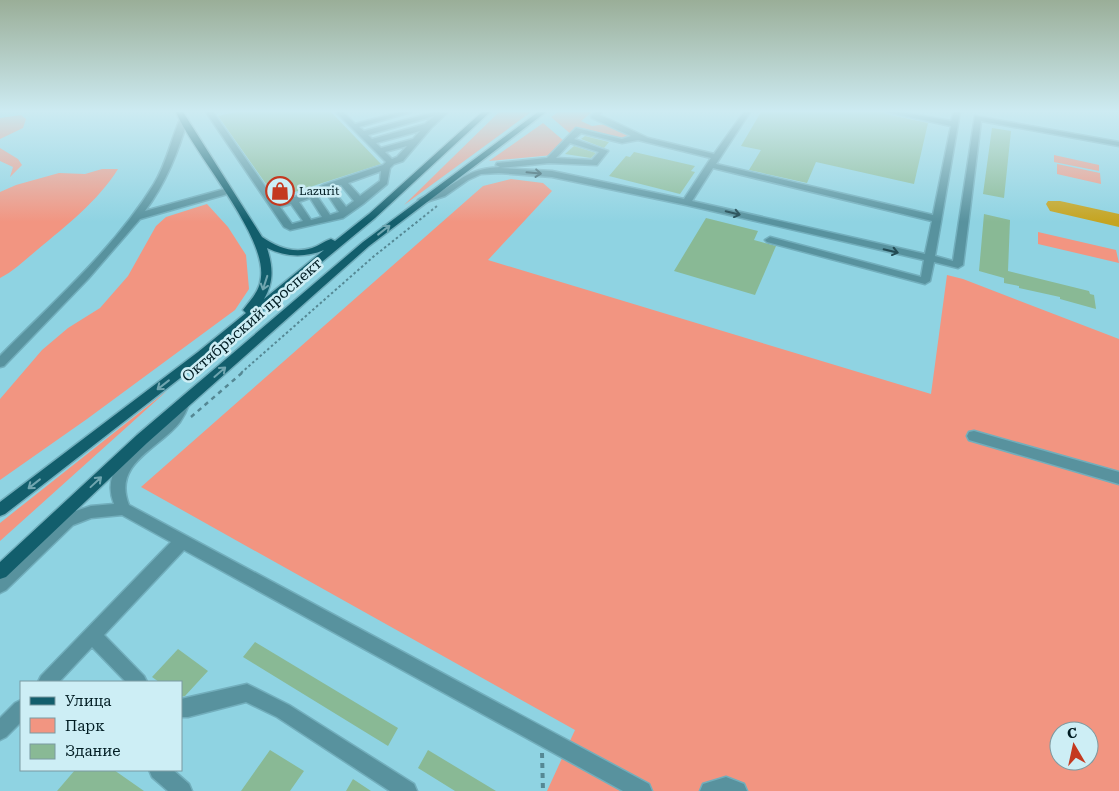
<svg xmlns="http://www.w3.org/2000/svg" width="1119" height="791" viewBox="0 0 1119 791" font-family="'Roboto Serif',serif">
<style>
.green{fill:#f29581;fill-rule:evenodd}
.water{fill:#c6a420}
.building{fill:#89b995}
.lines{fill:none;stroke-linecap:round;stroke-linejoin:round}
.minor-casing{stroke:#72aebc;stroke-width:3}
.major-casing{stroke:#72aebc;stroke-width:3}
.path-far2{stroke:#558894;stroke-width:2;stroke-dasharray:2.5 2.5;stroke-linecap:butt}
.path-far1{stroke:#558894;stroke-width:2.5;stroke-dasharray:4.5 4.5;stroke-linecap:butt}
.path{stroke:#558894;stroke-width:4;stroke-dasharray:5 5;stroke-linecap:butt}
.minor{fill:#58929e;fill-rule:evenodd}
.major{fill:#125e6c;fill-rule:evenodd}
.oneway{stroke:#234b54}
.oneway2{stroke:#70a6b0}
.labels{text-anchor:middle;dominant-baseline:central;stroke-width:5;stroke-linejoin:round;paint-order:stroke}
.far-poi-label{font-size:12px;fill:#001c22;stroke:#cdeef5;text-anchor:start}
.street-label{font-size:15px;fill:#001c22;stroke:#cdeef5}
</style>
<rect width="100%" height="100%" fill="#8fd3e2"/>
<path class="green" d="M 499,112 L 531,112 L 404,205 Z
M 558,112 L 592,112 L 581,121 L 592,126 L 606,124 L 633,135 L 622,139 L 583,128 L 577,134 L 572,135 L 551,117 Z
M 21,115 L 26,119 L 23,128 L 0,139 L 0,118 Z
M 543,123 L 564,141 L 553,155 L 489,161 Z
M 0,148 L 18,159 L 22,165 L 10,177 L 13,167 L 0,161 Z
M 1054,155 L 1099,165 L 1099,171 L 1054,162 Z
M 1057,164 L 1100,173 L 1101,184 L 1057,174 Z
M 102,169 L 118,169 C 98,201 66,226 37,250 C 25,260 14,271 0,278 L 0,192 L 16,185 L 59,173 L 85,174 Z
M 511,179 L 543,183 L 552,191 L 488,260 L 931,394 L 947,275 L 963,279 L 1119,339 L 1119,791 L 547,791 L 575,730 L 141,487 L 483,186 ZM 1059,731 L 1089,731 L 1089,761 L 1059,761 Z
M 207,204 L 228,227 L 246,255 L 249,289 L 235,310 L 87,419 L 0,480 L 0,399 L 42,350 L 68,328 L 100,308 L 128,276 L 156,226 L 166,217 Z
M 1038,232 L 1116,250 L 1119,263 L 1038,244 Z
M 168,390 L 0,541 L 0,523 Z"/>
<path class="water" d="M 1048,201 L 1060,201 L 1119,214 L 1119,227 L 1050,211 L 1046,204 Z"/>
<path class="building" d="M 236,112 L 331,112 L 381,164 L 276,198 L 218,116 Z
M 761,112 L 884,112 L 886,114 L 928,123 L 914,184 L 816,162 L 807,183 L 749,170 L 761,150 L 741,146 Z
M 992,128 L 1011,131 L 1004,198 L 983,194 Z
M 585,136 L 609,142 L 604,148 L 581,139 Z
M 574,146 L 596,153 L 591,158 L 565,154 Z
M 634,152 L 695,166 L 691,171 L 695,172 L 680,194 L 609,176 L 626,156 L 630,157 Z
M 984,214 L 1010,220 L 1008,271 L 1089,291 L 1090,294 L 1094,295 L 1096,309 L 1060,299 L 1060,297 L 1019,288 L 1019,286 L 1004,283 L 1004,278 L 979,271 Z
M 706,218 L 758,231 L 754,240 L 776,246 L 755,295 L 674,271 Z
M 255,642 L 398,728 L 388,746 L 243,657 Z
M 178,649 L 208,671 L 185,696 L 181,697 L 181,682 L 159,682 L 152,677 Z
M 270,750 L 304,771 L 290,791 L 241,791 Z
M 428,750 L 496,791 L 455,791 L 418,768 Z
M 75,770 L 114,770 L 144,791 L 57,791 Z
M 353,779 L 371,791 L 346,791 Z"/>
<g class="lines">
<defs>
<path id="minor" d="M 206,112 L 213,112 L 276,202 L 309,193 L 323,185 L 383,165 L 386,162 L 336,112 L 343,112 L 355,124 L 400,112 L 411,112 L 359,127 L 364,131 L 435,112 L 447,113 L 431,128 L 403,161 L 394,164 L 390,168 L 387,184 L 363,204 L 343,218 L 290,230 L 284,227 ZM 434,116 L 425,124 L 372,139 L 368,135 ZM 420,131 L 413,139 L 381,148 L 376,143 ZM 407,146 L 397,157 L 392,159 L 385,152 ZM 381,171 L 380,181 L 360,196 L 348,183 ZM 341,185 L 354,201 L 346,207 L 331,188 ZM 325,191 L 339,212 L 330,215 L 317,196 ZM 310,198 L 322,217 L 311,220 L 299,202 ZM 291,204 L 303,221 L 292,224 L 280,207 Z
M 595,112 L 602,112 L 600,115 L 648,138 L 714,154 L 744,112 L 750,112 L 716,164 L 933,215 L 951,126 L 886,112 L 900,112 L 951,121 L 954,112 L 960,112 L 935,256 L 953,261 L 975,116 L 1119,142 L 1119,146 L 981,121 L 963,265 L 958,268 L 934,262 L 930,281 L 925,284 L 767,242 L 765,240 L 770,237 L 921,277 L 924,260 L 686,205 L 552,177 L 499,173 L 481,174 L 468,180 L 445,196 L 423,203 L 418,200 C 425,195 434,195 441,191 C 465,177 470,169 500,167 L 496,165 L 497,163 L 547,158 L 576,128 L 622,139 L 631,136 L 592,118 L 591,116 ZM 581,133 L 622,143 L 638,140 L 711,158 L 684,199 L 552,171 L 500,168 L 549,163 L 597,165 L 608,151 L 574,139 ZM 570,143 L 599,152 L 592,160 L 556,158 ZM 713,168 L 932,221 L 925,254 L 692,201 Z
M 181,117 L 188,119 C 178,152 166,183 145,211 L 228,188 L 232,191 L 231,193 L 140,219 L 88,279 L 4,366 L 0,367 L 0,356 C 54,301 114,249 154,184 C 167,163 171,139 181,117 Z
M 183,399 L 187,401 L 189,404 C 187,410 184,416 180,422 C 159,449 112,463 129,505 L 649,784 L 652,791 L 623,791 L 184,550 L 104,635 L 144,676 L 147,682 L 126,682 L 92,647 L 59,682 L 38,682 L 41,676 L 171,542 L 122,515 L 91,518 L 73,525 L 6,590 L 0,593 L 0,574 L 63,515 L 91,506 L 114,504 C 97,460 150,442 171,415 C 174,411 176,405 179,401 Z
M 974,431 L 1119,472 L 1119,484 L 969,440 L 967,436 L 969,432 Z
M 247,684 L 289,705 L 414,784 L 417,791 L 390,791 L 277,717 L 246,702 L 188,717 L 181,717 L 181,699 Z
M 21,700 L 21,722 L 6,737 L 0,740 L 0,718 L 15,703 Z
M 149,770 L 173,770 L 189,784 L 192,791 L 168,791 L 152,777 Z
M 726,777 L 744,784 L 747,791 L 700,791 L 703,784 Z"/>
<path id="major" d="M 176,112 L 183,112 L 262,237 C 277,247 293,254 312,248 C 319,246 324,241 331,239 L 335,241 L 369,214 L 482,112 L 490,112 L 375,218 L 206,358 L 5,514 L 0,516 L 0,502 L 198,352 L 246,313 L 243,310 C 251,299 260,291 261,277 C 266,234 193,153 176,112 ZM 267,248 C 285,257 305,258 324,250 L 264,299 C 274,282 273,267 267,248 Z
M 538,112 L 546,112 L 369,246 L 147,443 L 6,577 L 0,579 L 0,562 L 137,435 L 363,242 Z"/>
</defs>
<use href="#minor" class="minor-casing"/>
<use href="#major" class="major-casing"/>
<path class="path-far2" d="M 241,373 L 373,257 L 437,206"/>
<path class="path-far1" d="M 191,417 L 243,372"/>
<path class="path" d="M 542,753 L 543,791"/>
<use href="#minor" class="minor"/>
<use href="#major" class="major"/>
</g>
<defs><path id="oneway-shaft" d="M-6 0H5M1.5-3L5.5 0L1.5 3" fill="none" stroke-width="1.6" stroke-linecap="round" stroke-linejoin="round" transform="scale(1.25)"/></defs>
<g class="oneway">
<use href="#oneway-shaft" transform="translate(534 173) rotate(5)"/>
<use href="#oneway-shaft" transform="translate(733 213) rotate(13)"/>
<use href="#oneway-shaft" transform="translate(891 251) rotate(13)"/>
</g>
<g class="oneway2">
<use href="#oneway-shaft" transform="translate(384 230) rotate(-38)"/>
<use href="#oneway-shaft" transform="translate(265 283) rotate(108)"/>
<use href="#oneway-shaft" transform="translate(220 372) rotate(-41)"/>
<use href="#oneway-shaft" transform="translate(163 385) rotate(142)"/>
<use href="#oneway-shaft" transform="translate(96 482) rotate(-43)"/>
<use href="#oneway-shaft" transform="translate(34 484) rotate(142)"/>
</g>
<linearGradient id="sky" x2="0" y2="1"><stop stop-color="#9aae98"/><stop offset="0.5" stop-color="#cdebf2"/><stop offset="1" stop-color="#cdebf2" stop-opacity="0"/></linearGradient>
<rect width="1119" height="222" fill="url(#sky)"/>
<defs>
<symbol id="shop-ring" viewBox="-11 -11 22 22"><circle r="9.5" fill="#cdeef5" stroke="#c4391f" stroke-width="1.5"/><path d="M-5-2.5h2.3a2.7 3.5 0 0 1 5.4 0H5L5.5 6h-11ZM-1.5-2.5h3a1.5 2.3 0 0 0-3 0Z" fill="#c4391f"/></symbol>
</defs>
<g fill-rule="evenodd">
<use href="#shop-ring" x="264" y="175" width="32" height="32"/>
</g>
<g class="labels">
<g class="far-poi-label">
<text x="299" y="191">Lazurit</text>
</g>
<g class="street-label">
<text transform="translate(252 320) rotate(-41)">Октябрьский проспект</text>
</g>
</g>
<rect x="20" y="681" width="162" height="90" fill="#cdeef5" stroke="#7b9aa1"/>
<rect x="30" y="697" width="25" height="8" fill="#125e6c" stroke="#7b9aa1"/>
<text x="65" y="706" font-size="15" fill="#001c22">Улица</text>
<rect x="30" y="718" width="25" height="15" fill="#f29581" stroke="#7b9aa1"/>
<text x="65" y="731" font-size="15" fill="#001c22">Парк</text>
<rect x="30" y="744" width="25" height="15" fill="#89b995" stroke="#7b9aa1"/>
<text x="65" y="756" font-size="15" fill="#001c22">Здание</text>
<g transform="translate(1074 746) rotate(351)"><circle r="24" fill="#cdeef5" stroke="#7b9aa1"/>
<path d="M0-4L9 19L0 12L-9 19Z" fill="#c4391f"/>
<text y="-8" font-size="14" font-weight="bold" text-anchor="middle" fill="#001c22">С</text>
</g>
</svg>
